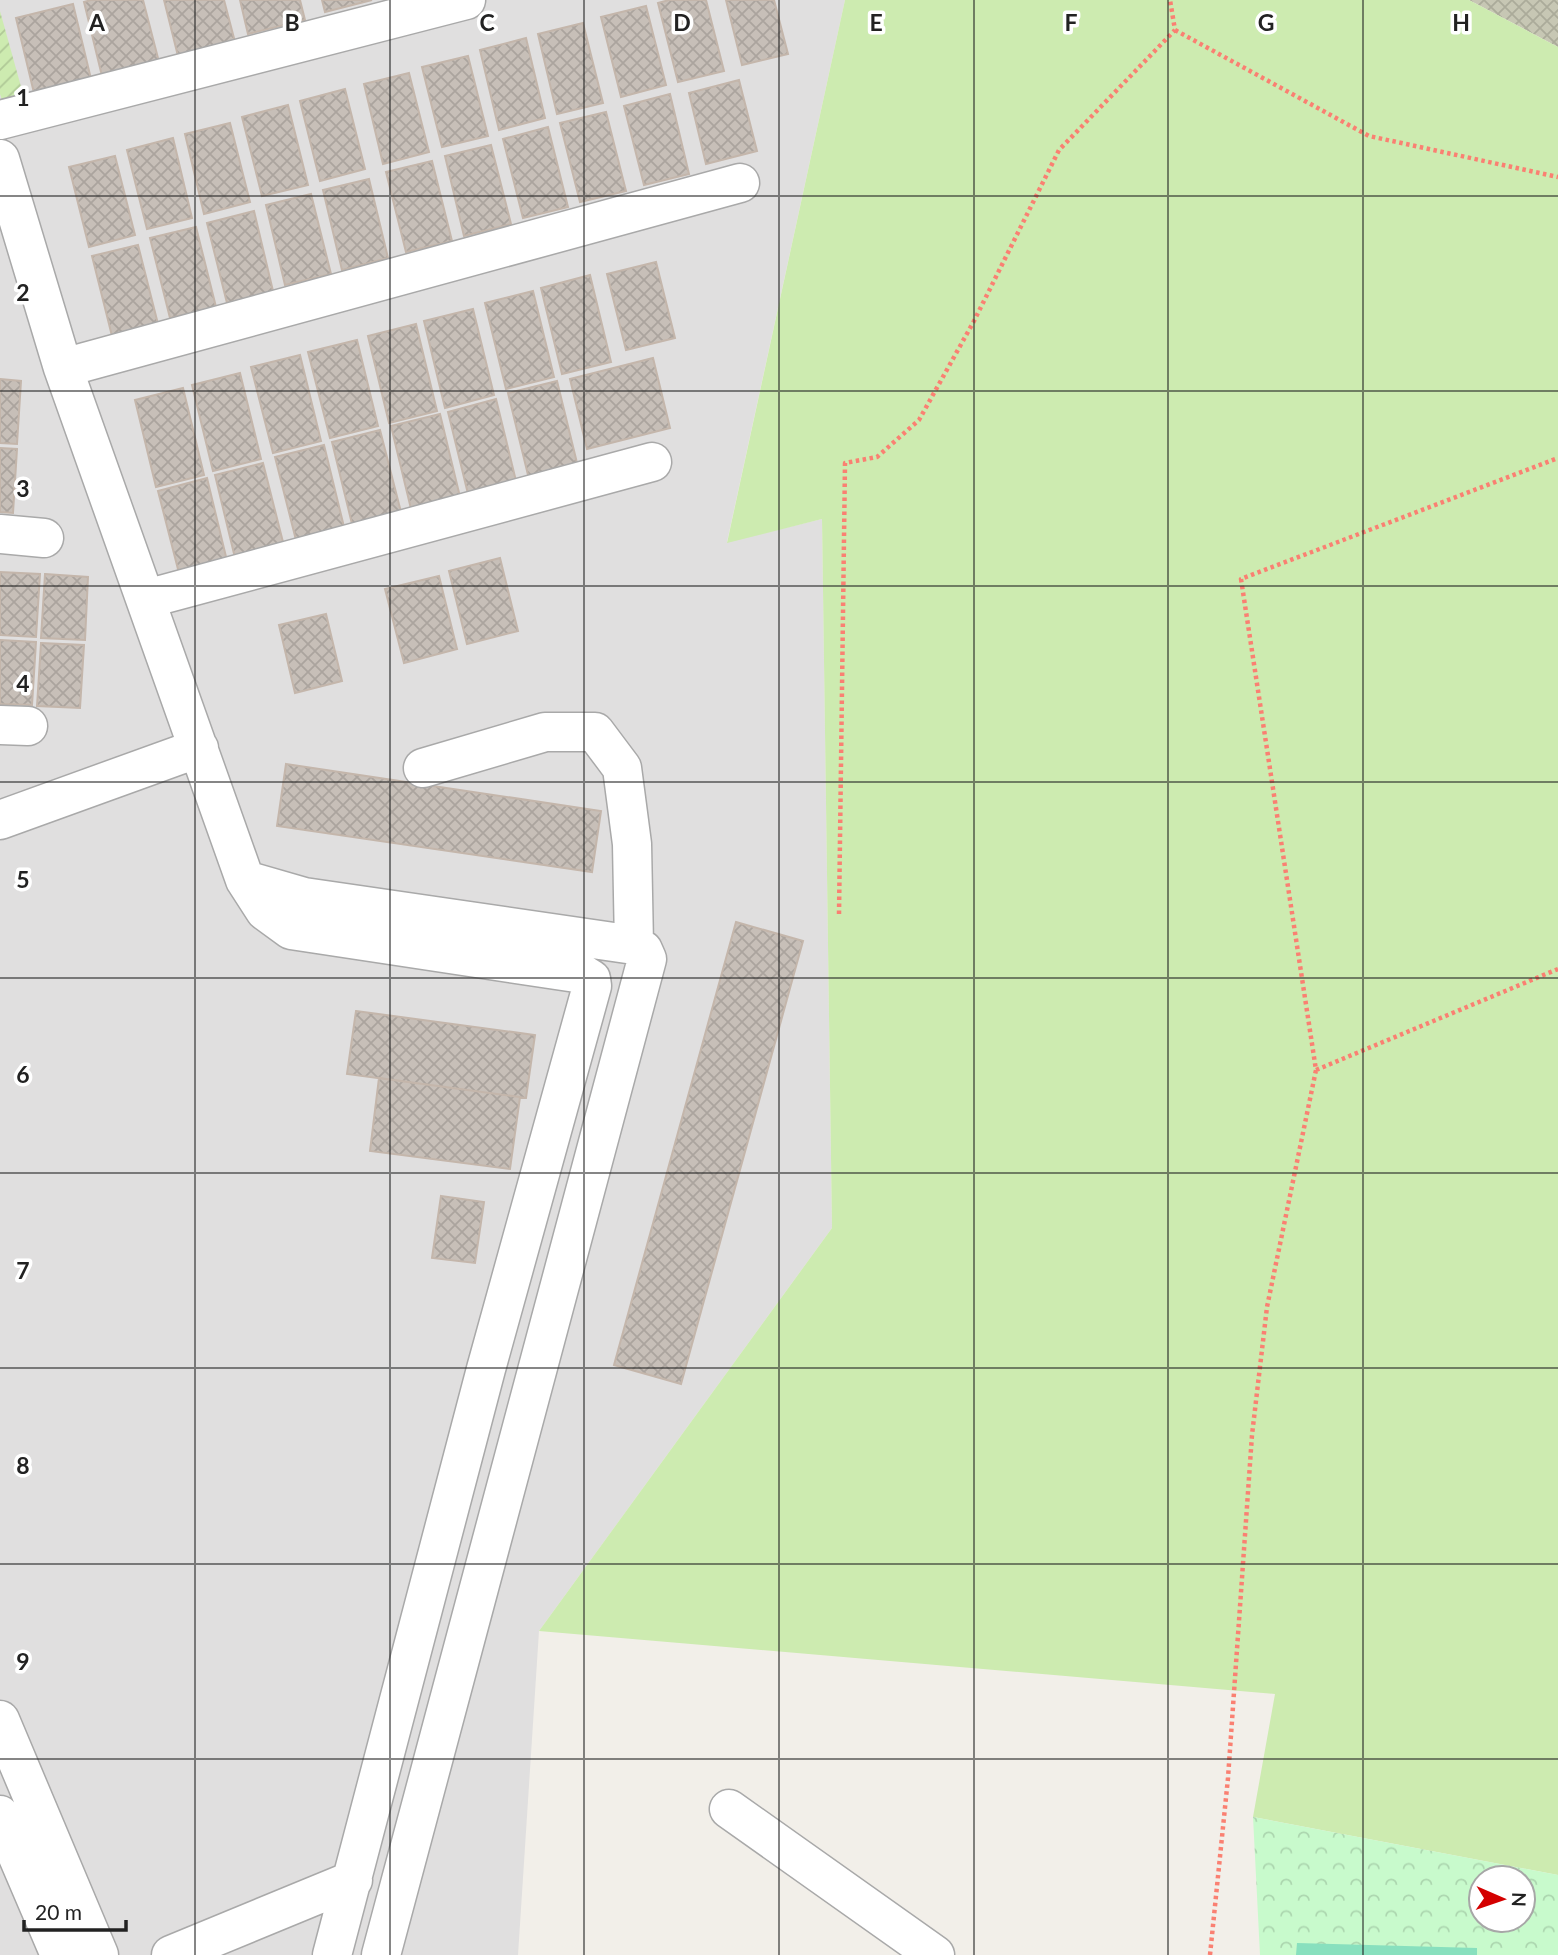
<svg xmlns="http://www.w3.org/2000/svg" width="1558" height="1955" viewBox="0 0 1558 1955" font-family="Lato,sans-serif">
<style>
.residential{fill:#e0dfdf}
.construction{fill:url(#construction-cross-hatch)}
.grass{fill:#cdebb0}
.park{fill:url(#park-crowns);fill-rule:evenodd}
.garden{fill:url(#garden-furrows)}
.pitch{fill:#88e0be}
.building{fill:url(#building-cross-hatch);stroke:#c4b6ab;stroke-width:2}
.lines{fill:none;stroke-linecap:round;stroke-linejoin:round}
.minor-casing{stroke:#a9a9a9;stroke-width:41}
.path{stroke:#fa8072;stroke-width:4.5;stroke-dasharray:3.5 3.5;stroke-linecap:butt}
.minor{stroke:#fff;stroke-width:38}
.grid{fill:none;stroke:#222;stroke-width:2;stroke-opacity:0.55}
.grid-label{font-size:23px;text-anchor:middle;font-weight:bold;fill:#222;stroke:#fff;stroke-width:7;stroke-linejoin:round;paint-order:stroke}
</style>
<defs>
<pattern id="construction-cross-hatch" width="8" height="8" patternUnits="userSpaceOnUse" patternTransform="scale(1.75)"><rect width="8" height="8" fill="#c7c7b4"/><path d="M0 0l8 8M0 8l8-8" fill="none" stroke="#abab9a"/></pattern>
<pattern id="park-crowns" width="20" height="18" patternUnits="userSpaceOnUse" patternTransform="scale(1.75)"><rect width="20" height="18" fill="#c8facc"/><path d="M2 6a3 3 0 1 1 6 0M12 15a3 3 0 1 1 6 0" fill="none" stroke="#acd6af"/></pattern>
<pattern id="garden-furrows" width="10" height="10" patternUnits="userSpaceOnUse" patternTransform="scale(1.75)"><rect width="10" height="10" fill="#cdebb0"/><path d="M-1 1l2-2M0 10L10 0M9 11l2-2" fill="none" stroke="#b0c997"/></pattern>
<pattern id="building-cross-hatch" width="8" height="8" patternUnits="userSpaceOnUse" patternTransform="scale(1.75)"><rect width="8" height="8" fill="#c7bfb8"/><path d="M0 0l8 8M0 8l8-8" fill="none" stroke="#aba49e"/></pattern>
</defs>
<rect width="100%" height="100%" fill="#f2efe9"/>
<path class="residential" d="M 0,0 L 845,0 L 727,542 L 822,519 L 832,1228 L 539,1631 L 518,1955 L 0,1955 Z"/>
<path class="construction" d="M 1469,0 L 1558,0 L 1558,47 Z"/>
<path class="grass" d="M 845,0 L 1469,0 L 1558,47 L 1558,1875 L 1253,1817 L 1275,1694 L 539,1631 L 832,1228 L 822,519 L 727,543 Z"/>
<path class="park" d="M 1253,1817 L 1558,1875 L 1558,1955 L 1260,1955 ZM 1481,1878 L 1523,1878 L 1523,1920 L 1481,1920 Z"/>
<path class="garden" d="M 0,11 L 25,101 L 4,107 L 0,94 Z"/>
<path class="pitch" d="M 1297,1943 L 1477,1948 L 1477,1955 L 1296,1955 Z"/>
<path class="building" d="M 91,0 L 143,0 L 159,62 L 102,76 L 84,2 Z
M 164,0 L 224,0 L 235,42 L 178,56 Z
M 240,0 L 300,0 L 305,20 L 248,34 Z
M 322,0 L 372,0 L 325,12 Z
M 669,0 L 706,0 L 724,71 L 678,82 L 658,3 Z
M 726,0 L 774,0 L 788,54 L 742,65 Z
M 73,4 L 91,79 L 34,93 L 16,18 Z
M 646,6 L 666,85 L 621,97 L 601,17 Z
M 583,23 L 603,103 L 557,114 L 538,34 Z
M 526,38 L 545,118 L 499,130 L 480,50 Z
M 468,56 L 488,136 L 442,147 L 422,67 Z
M 409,73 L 429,152 L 383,164 L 364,84 Z
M 739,80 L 757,151 L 706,164 L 689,93 Z
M 345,89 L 365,169 L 320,181 L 300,101 Z
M 670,94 L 689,174 L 644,185 L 624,106 Z
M 288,105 L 308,185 L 262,196 L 242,117 Z
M 606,112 L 626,191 L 580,202 L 560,123 Z
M 230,123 L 250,202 L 204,214 L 185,134 Z
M 548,127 L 568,207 L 523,218 L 503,139 Z
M 173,138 L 192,218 L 147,229 L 127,150 Z
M 491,145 L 511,224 L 464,236 L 445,156 Z
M 115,156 L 135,235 L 89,247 L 69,167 Z
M 432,161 L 452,241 L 406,252 L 386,172 Z
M 369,179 L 388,258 L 342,270 L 323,190 Z
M 311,194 L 331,274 L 285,285 L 266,205 Z
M 254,211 L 273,291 L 227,303 L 207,223 Z
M 196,227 L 216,307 L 170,318 L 150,238 Z
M 138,245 L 158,324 L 112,336 L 92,256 Z
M 656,262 L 675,338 L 626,350 L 607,274 Z
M 590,275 L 611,362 L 562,374 L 541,288 Z
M 533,291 L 554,377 L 506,389 L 485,303 Z
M 473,309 L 494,395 L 445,408 L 424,321 Z
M 416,324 L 437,411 L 389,423 L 368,336 Z
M 357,340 L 378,426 L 330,438 L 308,352 Z
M 300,355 L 321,441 L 273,453 L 251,367 Z
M 653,358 L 670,428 L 587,449 L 570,379 Z
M 240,373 L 261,459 L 213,471 L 192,385 Z
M 0,379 L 21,381 L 17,444 L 0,443 Z
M 557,381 L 578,467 L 529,479 L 508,393 Z
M 183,388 L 204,475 L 156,487 L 135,400 Z
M 496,399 L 517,485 L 469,498 L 448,412 Z
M 440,414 L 461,501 L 412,513 L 391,426 Z
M 380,430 L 402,516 L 353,528 L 332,442 Z
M 324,445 L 345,531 L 297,544 L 275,457 Z
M 0,448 L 17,449 L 13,513 L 0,512 Z
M 263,463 L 285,550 L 236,562 L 215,475 Z
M 207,478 L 228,565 L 180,577 L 158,491 Z
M 500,558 L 518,631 L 467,644 L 449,571 Z
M 0,572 L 40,574 L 36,637 L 0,635 Z
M 45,574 L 88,577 L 85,640 L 41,638 Z
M 439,576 L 457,649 L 404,663 L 385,589 Z
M 326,614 L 342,681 L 295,693 L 279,625 Z
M 0,640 L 36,642 L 32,705 L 0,704 Z
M 41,643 L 84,645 L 80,708 L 37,706 Z
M 286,764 L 601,811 L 592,872 L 277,826 Z
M 736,922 L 803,941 L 681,1384 L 614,1365 Z
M 356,1011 L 535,1035 L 526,1098 L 347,1074 Z
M 379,1078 L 520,1097 L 510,1169 L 370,1151 Z
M 441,1196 L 484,1202 L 475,1263 L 432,1258 Z"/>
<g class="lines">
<defs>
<path id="minor" d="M 0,120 L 466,0
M 0,159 L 63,368 L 245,880 L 265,911 L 291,930 L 583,974 L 591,979 L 592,986 L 486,1369 L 332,1955
M 63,368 L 740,183
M 0,534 L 44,538
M 146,599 L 652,462
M 0,725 L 28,726
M 423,768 L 545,732 L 595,732 L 622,768 L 632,844 L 634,945
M 0,820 L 199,748
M 245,880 L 304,897 L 634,945 L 643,950 L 647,959 L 381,1955
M 0,1720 L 99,1955
M 729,1809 L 935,1955
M 0,1815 L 60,1955
M 171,1955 L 353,1880"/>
</defs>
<use href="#minor" class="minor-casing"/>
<path class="path" d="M 1175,30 L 1369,136 L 1558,177
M 839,914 L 845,463 L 877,457 L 919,420 L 974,321 L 1059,150 L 1175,30 L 1170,0
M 1316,1070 L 1558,969
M 1210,1955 L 1228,1778 L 1252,1435 L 1267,1307 L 1316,1070 L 1241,579 L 1558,458"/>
<use href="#minor" class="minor"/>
</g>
<path class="grid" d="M 195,0 L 195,1955M 390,0 L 390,1955M 584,0 L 584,1955M 779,0 L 779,1955M 974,0 L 974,1955M 1168,0 L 1168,1955M 1363,0 L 1363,1955M 0,196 L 1558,196M 0,391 L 1558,391M 0,586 L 1558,586M 0,782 L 1558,782M 0,978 L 1558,978M 0,1173 L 1558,1173M 0,1368 L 1558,1368M 0,1564 L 1558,1564M 0,1759 L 1558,1759"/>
<g class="grid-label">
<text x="97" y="31">A</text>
<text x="292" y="31">B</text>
<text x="487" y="31">C</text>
<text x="682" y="31">D</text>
<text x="876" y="31">E</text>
<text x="1071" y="31">F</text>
<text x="1266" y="31">G</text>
<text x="1461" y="31">H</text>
<text x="23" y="106">1</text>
<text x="23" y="301">2</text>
<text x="23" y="497">3</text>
<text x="23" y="692">4</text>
<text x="23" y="888">5</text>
<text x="23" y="1083">6</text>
<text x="23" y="1279">7</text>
<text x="23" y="1474">8</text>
<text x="23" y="1670">9</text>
</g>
<g transform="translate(1502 1899) rotate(92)"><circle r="33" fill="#ffffff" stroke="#a7a7a7" stroke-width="2"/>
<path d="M0-5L12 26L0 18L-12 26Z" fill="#d40000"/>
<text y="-10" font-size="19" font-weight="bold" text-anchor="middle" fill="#222222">N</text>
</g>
<path d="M24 1920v10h102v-10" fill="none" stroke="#222222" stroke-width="3.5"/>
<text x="35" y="1920" font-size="21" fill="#222222" stroke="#ffffff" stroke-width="5" paint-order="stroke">20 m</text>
</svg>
